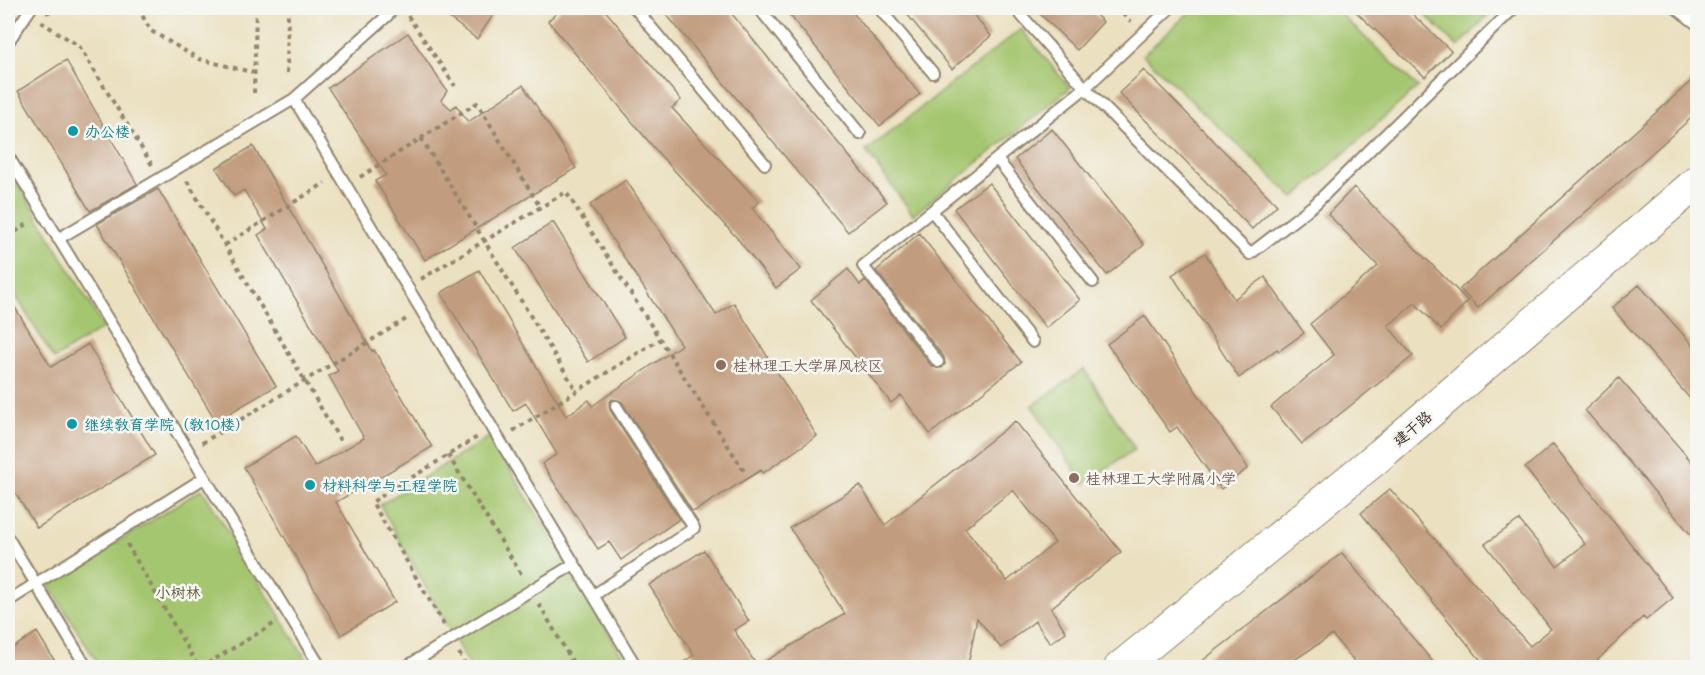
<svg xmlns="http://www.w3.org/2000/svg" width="1705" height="675" viewBox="0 0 1705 675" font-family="Mali,'LXGW WenKai TC',sans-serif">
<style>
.green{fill:#a5c66f;stroke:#707846;stroke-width:1.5}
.building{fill:#c29c7e;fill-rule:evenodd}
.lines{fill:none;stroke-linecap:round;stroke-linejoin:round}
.lane-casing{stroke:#93856e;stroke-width:14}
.secondary-casing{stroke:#93856e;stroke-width:34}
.path{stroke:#93856e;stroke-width:4;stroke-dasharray:4.5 4.5;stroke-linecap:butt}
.lane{stroke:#fff;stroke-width:10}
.secondary{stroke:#fff;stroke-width:32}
.culture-dot{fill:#0f9aa8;stroke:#f6f6f2;stroke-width:2}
.education-dot{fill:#8d6e63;stroke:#f6f6f2;stroke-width:2}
.labels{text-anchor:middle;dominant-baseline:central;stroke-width:5;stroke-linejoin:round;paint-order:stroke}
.culture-label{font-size:15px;fill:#0d838f;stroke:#f6f6f2;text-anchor:start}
.education-label{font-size:15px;fill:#785e54;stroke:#f6f6f2;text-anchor:start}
.street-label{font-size:15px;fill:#3b2a1e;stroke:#f6f6f2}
.park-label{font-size:15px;fill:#5b5936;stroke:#f6f6f2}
</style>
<rect width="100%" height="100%" fill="#f6f6f2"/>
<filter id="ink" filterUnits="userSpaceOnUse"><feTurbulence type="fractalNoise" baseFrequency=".0167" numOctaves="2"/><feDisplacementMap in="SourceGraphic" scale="12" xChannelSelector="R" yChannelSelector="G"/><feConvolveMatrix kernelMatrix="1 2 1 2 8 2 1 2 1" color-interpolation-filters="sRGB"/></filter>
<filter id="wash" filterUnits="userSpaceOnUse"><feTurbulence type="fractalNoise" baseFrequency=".008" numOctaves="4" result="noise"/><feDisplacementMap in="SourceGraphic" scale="24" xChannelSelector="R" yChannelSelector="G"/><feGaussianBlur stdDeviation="1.35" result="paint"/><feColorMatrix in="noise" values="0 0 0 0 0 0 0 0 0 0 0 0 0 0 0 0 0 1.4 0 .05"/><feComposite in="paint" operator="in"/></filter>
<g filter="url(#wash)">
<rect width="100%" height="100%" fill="#ebe0bf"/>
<path class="green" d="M 1194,8 L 1334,8 L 1418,87 L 1294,198 L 1143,55 Z
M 1418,8 L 1417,8 L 1495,8 L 1458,47 Z
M 1021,29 L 1070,88 L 913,215 L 866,151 Z
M 8,167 L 104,327 L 54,359 L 8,283 Z
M 1084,369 L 1135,449 L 1084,484 L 1032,406 Z
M 490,436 L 629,667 L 470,667 L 380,505 Z
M 202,489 L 311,667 L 100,667 L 49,585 Z"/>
<g id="blocks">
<path class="building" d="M 436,8 L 498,8 L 477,39 Z
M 562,8 L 603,8 L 681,100 L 672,108 L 759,202 L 752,208 L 801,269 L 776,288 L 737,238 L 660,155 L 548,21 Z
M 661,8 L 727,8 L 887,202 L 848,232 Z
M 784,8 L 849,8 L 920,94 L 880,126 Z
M 902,8 L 968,8 L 991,36 L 952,69 Z
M 1034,8 L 1089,8 L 1103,22 L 1077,50 Z
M 1352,8 L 1406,8 L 1451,51 L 1425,77 Z
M 408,33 L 447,91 L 441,100 L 451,109 L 456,105 L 468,122 L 523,85 L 576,168 L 425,260 L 375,181 L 386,175 L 328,88 Z
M 66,60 L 137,184 L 90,211 L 18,91 Z
M 1144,70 L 1277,205 L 1252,229 L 1119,93 Z
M 1698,75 L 1698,112 L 1478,308 L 1460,289 Z
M 1052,129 L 1144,245 L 1107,275 L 1015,159 Z
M 253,146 L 372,351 L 374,350 L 432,447 L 336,502 L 395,602 L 341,635 L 244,467 L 296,436 L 315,467 L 364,438 L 329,376 L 338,371 L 258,235 L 267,229 L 244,190 L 234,196 L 216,168 Z
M 626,180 L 716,315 L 734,303 L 817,436 L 763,473 L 761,470 L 695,511 L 692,511 L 622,402 L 612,399 L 609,403 L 610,410 L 679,519 L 621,560 L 609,542 L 598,549 L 542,464 L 557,454 L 526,403 L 513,411 L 441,293 L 479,270 L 566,416 L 589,400 L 592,406 L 681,345 L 590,205 Z
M 989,183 L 1080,300 L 1046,328 L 954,209 Z
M 1354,187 L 1468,301 L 1441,330 L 1415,303 L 1388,326 L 1413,356 L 1302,444 L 1271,407 L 1334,355 L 1310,324 L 1378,266 L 1328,214 Z
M 158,189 L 276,386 L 216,421 L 97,224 Z
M 553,222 L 625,337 L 588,362 L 515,248 Z
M 919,233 L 1021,362 L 930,434 L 901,395 L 891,403 L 811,300 L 848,269 L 860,285 L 865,280 L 932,367 L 942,368 L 945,364 L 944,357 L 876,271 Z
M 1205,253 L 1234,299 L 1265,277 L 1304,333 L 1279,351 L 1277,349 L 1239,378 L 1172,275 Z
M 1639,285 L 1698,351 L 1698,408 L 1612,308 Z
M 8,296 L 51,367 L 88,344 L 155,455 L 37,528 L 8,481 Z
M 1145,316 L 1248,468 L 1221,489 L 1177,427 L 1170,432 L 1107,344 Z
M 1619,378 L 1698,469 L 1698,543 L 1585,410 Z
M 1015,421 L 1121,552 L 1051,608 L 1066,632 L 1050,643 L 1035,621 L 1001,648 L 977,618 L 969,660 L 956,668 L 675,668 L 694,655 L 649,585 L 704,550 L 749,621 L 734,630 L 757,666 L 845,614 L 790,528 L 860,485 L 885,525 ZM 1013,490 L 1055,543 L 1007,581 L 965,528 Z
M 1553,444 L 1673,598 L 1646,620 L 1643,617 L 1589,668 L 1487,668 L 1361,513 L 1390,489 L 1530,646 L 1551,629 L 1485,544 L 1519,520 L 1557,566 L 1585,544 L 1525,468 Z
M 1342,553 L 1438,668 L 1360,668 L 1332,635 L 1282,668 L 1193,668 Z
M 37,632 L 59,668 L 8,668 L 8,651 Z"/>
</g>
</g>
<g filter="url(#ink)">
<use href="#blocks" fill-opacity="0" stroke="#93856e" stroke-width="1.5"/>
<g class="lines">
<defs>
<path id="lane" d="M 635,8 L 765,164
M 759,8 L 860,134
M 879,8 L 933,73
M 1015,8 L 1085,88 L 1250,254 L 1315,204 L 1514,8
M 1676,8 L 1698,25
M 8,42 L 31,8
M 294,99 L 637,668
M 8,156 L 321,668
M 997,159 L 1093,282
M 932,211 L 1033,342
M 58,239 L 294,99 L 387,16 L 393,8
M 938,362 L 863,266 L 1085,88 L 1170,8
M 8,538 L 87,668
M 594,595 L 694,528 L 616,406
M 8,601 L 204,478
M 404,668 L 574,564"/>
<path id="secondary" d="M 1120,668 L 1380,455 L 1698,181"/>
</defs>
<use href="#lane" class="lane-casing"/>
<use href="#secondary" class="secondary-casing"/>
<path class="path" d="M 138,8 L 151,31 L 199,59 L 255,73
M 1116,8 L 1131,22
M 46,13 L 59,8
M 408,16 L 455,86
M 41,22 L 79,46 L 152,165
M 287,73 L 288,8
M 254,93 L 256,8
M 421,138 L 576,390
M 360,177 L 477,103 L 540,207
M 187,181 L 341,442
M 8,237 L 30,222
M 225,245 L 325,183
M 421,279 L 566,192 L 746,474
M 513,431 L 659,340
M 202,443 L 408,318
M 448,455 L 523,577
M 127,544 L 199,668
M 539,604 L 576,668
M 444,625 L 372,502 L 479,436
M 459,653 L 468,668
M 200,668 L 275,623"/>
<use href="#lane" class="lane"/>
<use href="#secondary" class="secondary"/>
</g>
</g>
<g class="culture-dot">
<circle cx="73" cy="131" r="6"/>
<circle cx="72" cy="424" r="6"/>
<circle cx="310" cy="485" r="6"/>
</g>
<g class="education-dot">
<circle cx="721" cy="365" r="6"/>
<circle cx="1074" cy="478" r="6"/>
</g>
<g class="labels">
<g class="culture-label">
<text x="85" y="131">办公楼</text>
<text x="84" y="424">继续教育学院（教10楼）</text>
<text x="322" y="485">材料科学与工程学院</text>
</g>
<g class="education-label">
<text x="733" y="365">桂林理工大学屏风校区</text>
<text x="1086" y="478">桂林理工大学附属小学</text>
</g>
<g class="street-label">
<text transform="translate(1412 428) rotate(-40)">建干路</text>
</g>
<g class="park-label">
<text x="178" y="592">小树林</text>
</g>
</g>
<rect width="1705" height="675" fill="none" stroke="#f6f6f2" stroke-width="30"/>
</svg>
